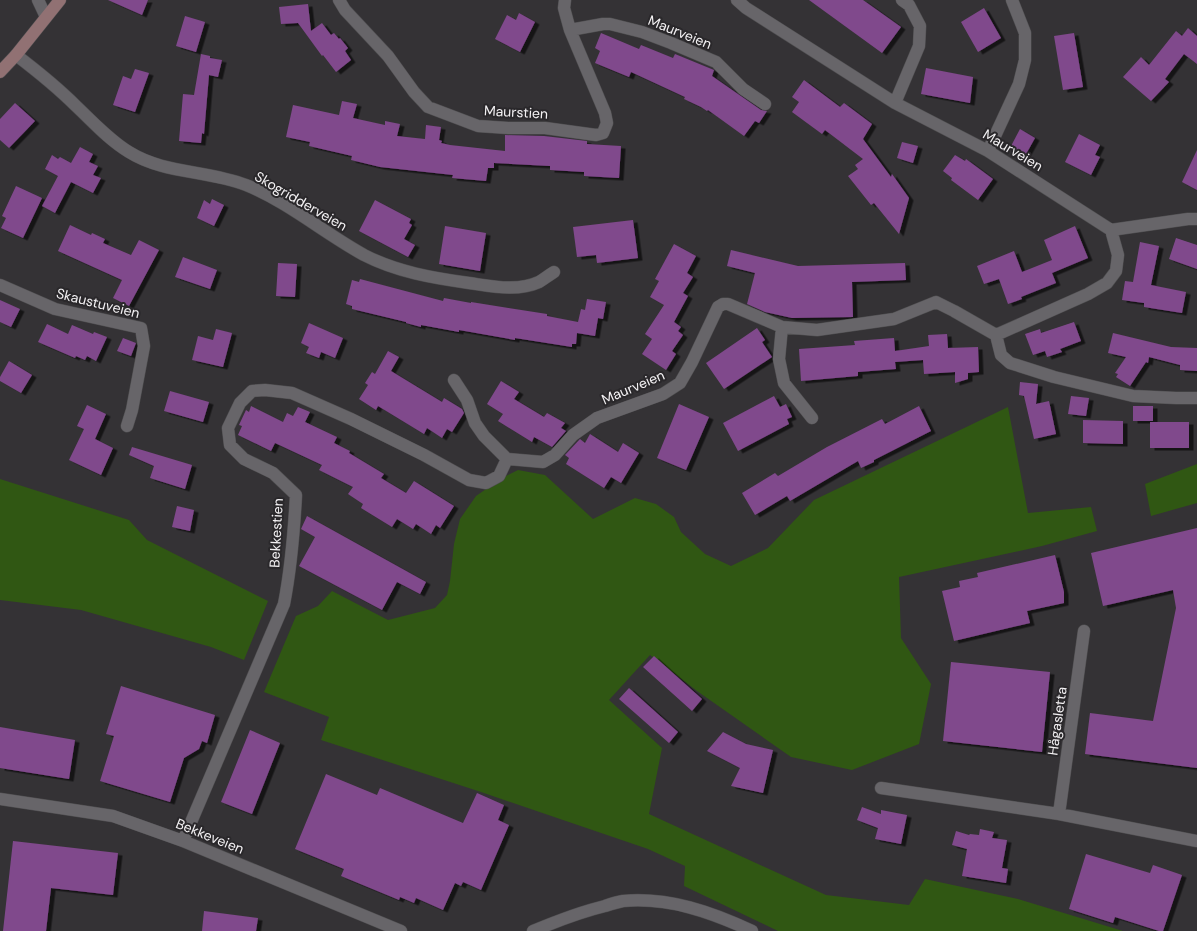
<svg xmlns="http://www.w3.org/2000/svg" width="1197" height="931" viewBox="0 0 1197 931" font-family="'DM Sans',sans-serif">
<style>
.green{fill:#305713}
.building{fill:#80488c;filter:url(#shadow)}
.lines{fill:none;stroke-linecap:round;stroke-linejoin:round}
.street-casing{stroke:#4f4e50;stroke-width:13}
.secondary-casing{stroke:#4f4e50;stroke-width:13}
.street{stroke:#676569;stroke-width:12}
.secondary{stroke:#917173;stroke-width:12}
.labels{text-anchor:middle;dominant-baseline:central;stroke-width:4;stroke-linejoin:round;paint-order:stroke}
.street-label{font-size:14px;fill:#f3f1f3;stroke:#2a282b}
</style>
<defs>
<filter id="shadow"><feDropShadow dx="4.5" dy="2.5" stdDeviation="0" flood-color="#0009"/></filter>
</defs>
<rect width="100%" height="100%" fill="#343235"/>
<path class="green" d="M 1008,407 L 1028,513 L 1091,507 L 1097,531 L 1042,546 L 899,577 L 901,638 L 931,684 L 919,744 L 852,770 L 791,757 L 697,691 L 650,655 L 609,700 L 662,748 L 649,814 L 826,895 L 909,905 L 925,879 L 1018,899 L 1123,931 L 778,931 L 684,886 L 685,866 L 648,849 L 481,792 L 321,740 L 329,717 L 264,692 L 296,616 L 318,606 L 332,591 L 388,620 L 435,608 L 447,595 L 450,581 L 454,544 L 460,519 L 476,496 L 502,478 L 518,470 L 545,475 L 593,519 L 635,498 L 656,504 L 674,517 L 681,532 L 705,554 L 731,566 L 768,548 L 814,500 Z
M 1197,464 L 1197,503 L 1151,516 L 1145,484 Z
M 0,479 L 129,520 L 147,540 L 268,601 L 244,660 L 211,647 L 81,610 L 0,600 Z"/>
<path class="building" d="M 108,0 L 148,0 L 142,15 Z
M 809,0 L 863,0 L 901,27 L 882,53 Z
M 308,4 L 311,31 L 322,23 L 331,35 L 334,33 L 339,39 L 340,38 L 348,48 L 345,51 L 351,60 L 336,72 L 323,55 L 322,56 L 298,23 L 281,24 L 279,7 Z
M 984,8 L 1001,38 L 978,52 L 961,22 Z
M 519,13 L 535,22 L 520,52 L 495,39 L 507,15 L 516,20 Z
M 185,16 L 205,22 L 196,52 L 176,46 Z
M 1188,28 L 1197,36 L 1197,64 L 1184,54 L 1165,79 L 1169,82 L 1151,101 L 1123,77 L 1141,57 L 1149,65 L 1176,31 L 1182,36 Z
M 601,33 L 639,49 L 641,45 L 673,58 L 675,54 L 714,70 L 712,76 L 761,110 L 767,111 L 759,123 L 755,121 L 744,136 L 708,110 L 707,111 L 701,107 L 684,99 L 685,97 L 631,72 L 629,77 L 595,63 L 600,51 L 595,48 Z
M 1074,33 L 1083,87 L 1063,90 L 1054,36 Z
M 201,54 L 210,56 L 210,58 L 222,60 L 218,77 L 209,75 L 204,134 L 202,133 L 201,143 L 179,141 L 183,94 L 194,95 Z
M 926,68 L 973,77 L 970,103 L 921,94 Z
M 135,69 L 149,73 L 135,112 L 113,105 L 123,76 L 131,79 Z
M 804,80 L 840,107 L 844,103 L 872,124 L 863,139 L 891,177 L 892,174 L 909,198 L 899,234 L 874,203 L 871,205 L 848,176 L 858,169 L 855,165 L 863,159 L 825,130 L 822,134 L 792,112 L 799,102 L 792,97 Z
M 342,101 L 357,104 L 353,118 L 385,125 L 385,121 L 400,124 L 397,136 L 425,139 L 426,125 L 441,127 L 439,140 L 442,141 L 441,143 L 450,145 L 505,151 L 505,135 L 544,136 L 587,141 L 587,144 L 621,146 L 619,178 L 584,176 L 584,172 L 550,170 L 550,166 L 494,163 L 494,168 L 488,168 L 486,181 L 452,178 L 453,175 L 380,167 L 351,160 L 352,156 L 309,146 L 310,142 L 286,137 L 293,105 L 339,115 Z
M 15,103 L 35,121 L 9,148 L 0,140 L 0,119 Z
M 1020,129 L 1035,138 L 1025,156 L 1010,148 Z
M 1079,134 L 1100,145 L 1095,155 L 1100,157 L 1091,175 L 1065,162 Z
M 902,142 L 918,146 L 913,163 L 897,158 Z
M 80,147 L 93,154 L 89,162 L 98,166 L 93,175 L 101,178 L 93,193 L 71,182 L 55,213 L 42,206 L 58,176 L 45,169 L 52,155 L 58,159 L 60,157 L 71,163 Z
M 1197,150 L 1197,190 L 1182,182 Z
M 955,155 L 965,161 L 966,159 L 993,179 L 978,200 L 951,180 L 952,178 L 943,171 Z
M 16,186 L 42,198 L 23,238 L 1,228 L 6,218 L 2,216 Z
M 212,199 L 224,205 L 214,226 L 197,218 L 204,200 L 210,204 Z
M 375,200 L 411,219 L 409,223 L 412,225 L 404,239 L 415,245 L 408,257 L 359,231 Z
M 633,220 L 638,258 L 597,263 L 596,255 L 577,257 L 573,227 Z
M 70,225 L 91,235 L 92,233 L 105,239 L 103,243 L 131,255 L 139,240 L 159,250 L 129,306 L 113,298 L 122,280 L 58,251 Z
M 445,226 L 486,233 L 480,271 L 439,264 Z
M 1075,226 L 1088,258 L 1052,273 L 1056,283 L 1021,297 L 1022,299 L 1008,304 L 999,279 L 984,284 L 977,266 L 1014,251 L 1022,272 L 1052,260 L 1044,240 Z
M 1176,238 L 1197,245 L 1197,269 L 1169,259 Z
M 1140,242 L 1159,246 L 1151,285 L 1186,292 L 1182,313 L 1144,307 L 1144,303 L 1122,300 L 1125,281 L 1133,282 Z
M 674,244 L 696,256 L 687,273 L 693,277 L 683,293 L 688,296 L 674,322 L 681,327 L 678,331 L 683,335 L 672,351 L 676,354 L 666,370 L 642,354 L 652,339 L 645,334 L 664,305 L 650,297 L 659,281 L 655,279 Z
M 731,250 L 798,266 L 905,263 L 906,280 L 852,282 L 853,317 L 792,318 L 765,312 L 747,304 L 755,273 L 727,266 Z
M 183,257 L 217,270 L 210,289 L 175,277 Z
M 278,263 L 297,264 L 295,297 L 276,296 Z
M 360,279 L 443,301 L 444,298 L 471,303 L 471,302 L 547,314 L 547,316 L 578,322 L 581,309 L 585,310 L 587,299 L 606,302 L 603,319 L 598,318 L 595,336 L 577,333 L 576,344 L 572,344 L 572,347 L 515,338 L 515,340 L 459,330 L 459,332 L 421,325 L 421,327 L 406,323 L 406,322 L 352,309 L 352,306 L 346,304 L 352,280 L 359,282 Z
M 0,300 L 20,309 L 11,327 L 0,322 Z
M 1074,322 L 1081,341 L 1060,349 L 1062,352 L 1047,357 L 1045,351 L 1033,355 L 1025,334 L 1040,329 L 1041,333 Z
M 309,323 L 343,338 L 335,358 L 321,352 L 319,358 L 306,353 L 309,347 L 301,343 Z
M 47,324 L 68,334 L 72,325 L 93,334 L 94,332 L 107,337 L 96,361 L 87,356 L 85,360 L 76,356 L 75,358 L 38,342 Z
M 757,328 L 765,340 L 762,342 L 772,357 L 724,389 L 706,363 Z
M 216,329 L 232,333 L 223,367 L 192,360 L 198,336 L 213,340 Z
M 1113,333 L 1171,347 L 1197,348 L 1197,371 L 1180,370 L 1180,365 L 1149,357 L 1148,363 L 1146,362 L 1130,386 L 1116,377 L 1118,374 L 1115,373 L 1126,357 L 1108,353 Z
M 947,334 L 948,348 L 978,347 L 979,372 L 968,373 L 968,379 L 955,383 L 955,372 L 924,374 L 923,360 L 895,362 L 896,369 L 858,372 L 858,376 L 801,381 L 799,349 L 855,345 L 854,341 L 894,338 L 895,351 L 929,346 L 928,335 Z
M 123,338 L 136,343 L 131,356 L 117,351 Z
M 388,351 L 399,357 L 391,371 L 442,402 L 444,398 L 462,409 L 464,413 L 452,432 L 447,429 L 442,438 L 427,428 L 424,434 L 378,406 L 376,410 L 359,399 L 368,385 L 365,383 L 372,372 L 375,374 Z
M 9,361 L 32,375 L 21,393 L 0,381 L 0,377 Z
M 501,381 L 519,392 L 514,399 L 544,417 L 547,413 L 565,423 L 561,428 L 566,431 L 552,447 L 534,437 L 532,442 L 498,421 L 503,414 L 487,404 Z
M 1020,382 L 1038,384 L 1036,404 L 1049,401 L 1056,434 L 1034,439 L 1024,396 L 1019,395 Z
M 170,391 L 209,402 L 203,422 L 164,411 Z
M 774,396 L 780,407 L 786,404 L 792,417 L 787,419 L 789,424 L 738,451 L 723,423 Z
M 1071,396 L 1089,398 L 1086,416 L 1068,414 Z
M 679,404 L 709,417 L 686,470 L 657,458 Z
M 87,405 L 106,414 L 95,439 L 113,448 L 101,475 L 69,460 L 84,429 L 77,426 Z
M 251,406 L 283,422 L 287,413 L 293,416 L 298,407 L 310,412 L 305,422 L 337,437 L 334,443 L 350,451 L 349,453 L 384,474 L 381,478 L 406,493 L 414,481 L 454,506 L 440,528 L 436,525 L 431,534 L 416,524 L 413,529 L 397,519 L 392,527 L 361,508 L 363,504 L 348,494 L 353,487 L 319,470 L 322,465 L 275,443 L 271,451 L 238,435 L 242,426 L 239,425 L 246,410 L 249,412 Z
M 919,406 L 931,431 L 874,460 L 874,462 L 861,468 L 858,461 L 790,501 L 787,496 L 755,515 L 742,493 L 775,473 L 778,476 L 827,447 L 882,419 L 885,424 Z
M 1133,406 L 1153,406 L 1153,421 L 1133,421 Z
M 1083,420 L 1123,421 L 1123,444 L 1083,443 Z
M 1150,422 L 1189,422 L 1189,448 L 1150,448 Z
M 590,434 L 618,452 L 623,443 L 639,453 L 621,483 L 611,477 L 604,488 L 566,464 L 569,458 L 565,455 L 580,439 L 585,443 Z
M 132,447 L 192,465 L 185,489 L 150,478 L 154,466 L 129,455 Z
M 177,506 L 194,510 L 190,531 L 172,527 Z
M 307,516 L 426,582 L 420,594 L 397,582 L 382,610 L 299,566 L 315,537 L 301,529 Z
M 1197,528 L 1197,768 L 1085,754 L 1090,713 L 1153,721 L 1176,608 L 1173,590 L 1103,606 L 1091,553 Z
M 1055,555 L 1064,592 L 1064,603 L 1027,611 L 1030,623 L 954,641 L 942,591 L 960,587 L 959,581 L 978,577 L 977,573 Z
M 654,656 L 702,699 L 692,711 L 643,667 Z
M 951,662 L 1050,672 L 1042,752 L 943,741 Z
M 121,686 L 215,715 L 207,743 L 202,741 L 199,749 L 184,758 L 170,802 L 100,781 L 114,736 L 106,734 Z
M 629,688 L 678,732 L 669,743 L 619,699 Z
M 0,727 L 75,740 L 69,779 L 0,768 Z
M 250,730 L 280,743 L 252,814 L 221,802 Z
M 723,732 L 746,744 L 773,750 L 763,793 L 731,786 L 740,768 L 707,751 Z
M 326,774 L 377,795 L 380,788 L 463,823 L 477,793 L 504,805 L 498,820 L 509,825 L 481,890 L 463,882 L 461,886 L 455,883 L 443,910 L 416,898 L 414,903 L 400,897 L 399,900 L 341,876 L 344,869 L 295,849 Z
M 862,807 L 881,814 L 881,810 L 907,815 L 901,844 L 875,839 L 878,828 L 857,820 Z
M 980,829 L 994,832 L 992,838 L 1007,840 L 1002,868 L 1008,869 L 1006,883 L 962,876 L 967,849 L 952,845 L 956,831 L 969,835 L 970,834 L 979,835 Z
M 13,841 L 118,853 L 113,895 L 51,888 L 46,931 L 3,931 Z
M 1086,854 L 1150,873 L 1153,865 L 1182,875 L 1163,931 L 1159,931 L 1115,917 L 1113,923 L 1069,909 Z
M 204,911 L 258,918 L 256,931 L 202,931 Z"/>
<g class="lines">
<defs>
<path id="street" d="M 38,0 L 46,17
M 339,0 L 345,10 L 388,56 L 414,92 L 428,107 L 478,126 L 508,128 L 545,128 L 596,135 L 603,133 L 607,123 L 605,113 L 570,30 L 564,8 L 565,0
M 737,0 L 746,8 L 895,103 L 988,151 L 1111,230 L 1118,255 L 1116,271 L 1107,283 L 1088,294 L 996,335
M 570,30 L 603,24 L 610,24 L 642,32 L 671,43 L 716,62 L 743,89 L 765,104
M 16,55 C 37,71 57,87 76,106 C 93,122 109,140 129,152 C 164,174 208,170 246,185 C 288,202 324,233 364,255 C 397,272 433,278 469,283 C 491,286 517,292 539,282 C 544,279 549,275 554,272
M 895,103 L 919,46 L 920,26 L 909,5 L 902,0
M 988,151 L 1019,84 L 1025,60 L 1025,33 L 1012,0
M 1111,230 L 1188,219 L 1197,219
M 0,285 L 55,309 L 141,328 L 144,346 L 132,410 L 127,426
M 782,327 L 779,359 L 784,383 L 812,418
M 507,459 L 543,462 L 555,455 L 573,435 L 597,418 L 663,394 L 680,383 L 692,362 L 718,307 L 723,304 L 728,304 L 782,327 L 817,330 L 894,319 L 936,302 L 954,311 L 996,335 L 1001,355 L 1010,363 L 1054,377 L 1133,396 L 1176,398 L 1197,398
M 881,788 L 1059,814 L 1197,841
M 0,799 L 113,816 L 183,841 L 401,931
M 1059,814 L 1084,631
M 183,841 L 284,604 C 291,568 294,532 296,495 L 273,473 L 244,459 L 230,445 L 228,428 L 240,403 L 252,391 L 265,390 L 292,393 L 351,419 L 424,455 L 469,480 L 486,483 L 499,476 L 507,459 L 484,436 L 475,423 L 467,400 L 454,380
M 533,931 C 557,921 580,912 605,906 C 611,904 617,902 623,901 C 669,897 711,912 752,931"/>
<path id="secondary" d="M 0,72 L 16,55 L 60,0"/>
</defs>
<use href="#street" class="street-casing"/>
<use href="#secondary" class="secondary-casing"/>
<use href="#street" class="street"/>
<use href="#secondary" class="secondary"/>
</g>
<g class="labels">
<g class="street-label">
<text transform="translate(680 32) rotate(22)">Maurveien</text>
<text transform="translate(516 112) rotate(3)">Maurstien</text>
<text transform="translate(1013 150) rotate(31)">Maurveien</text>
<text transform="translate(301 201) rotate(30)">Skogridderveien</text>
<text transform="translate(98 303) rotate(14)">Skaustuveien</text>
<text transform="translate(633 387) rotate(-23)">Maurveien</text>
<text transform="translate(276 533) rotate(-87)">Bekkestien</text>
<text transform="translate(1057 721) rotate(-82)">Hågasletta</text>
<text transform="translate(210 836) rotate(22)">Bekkeveien</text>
</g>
</g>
</svg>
